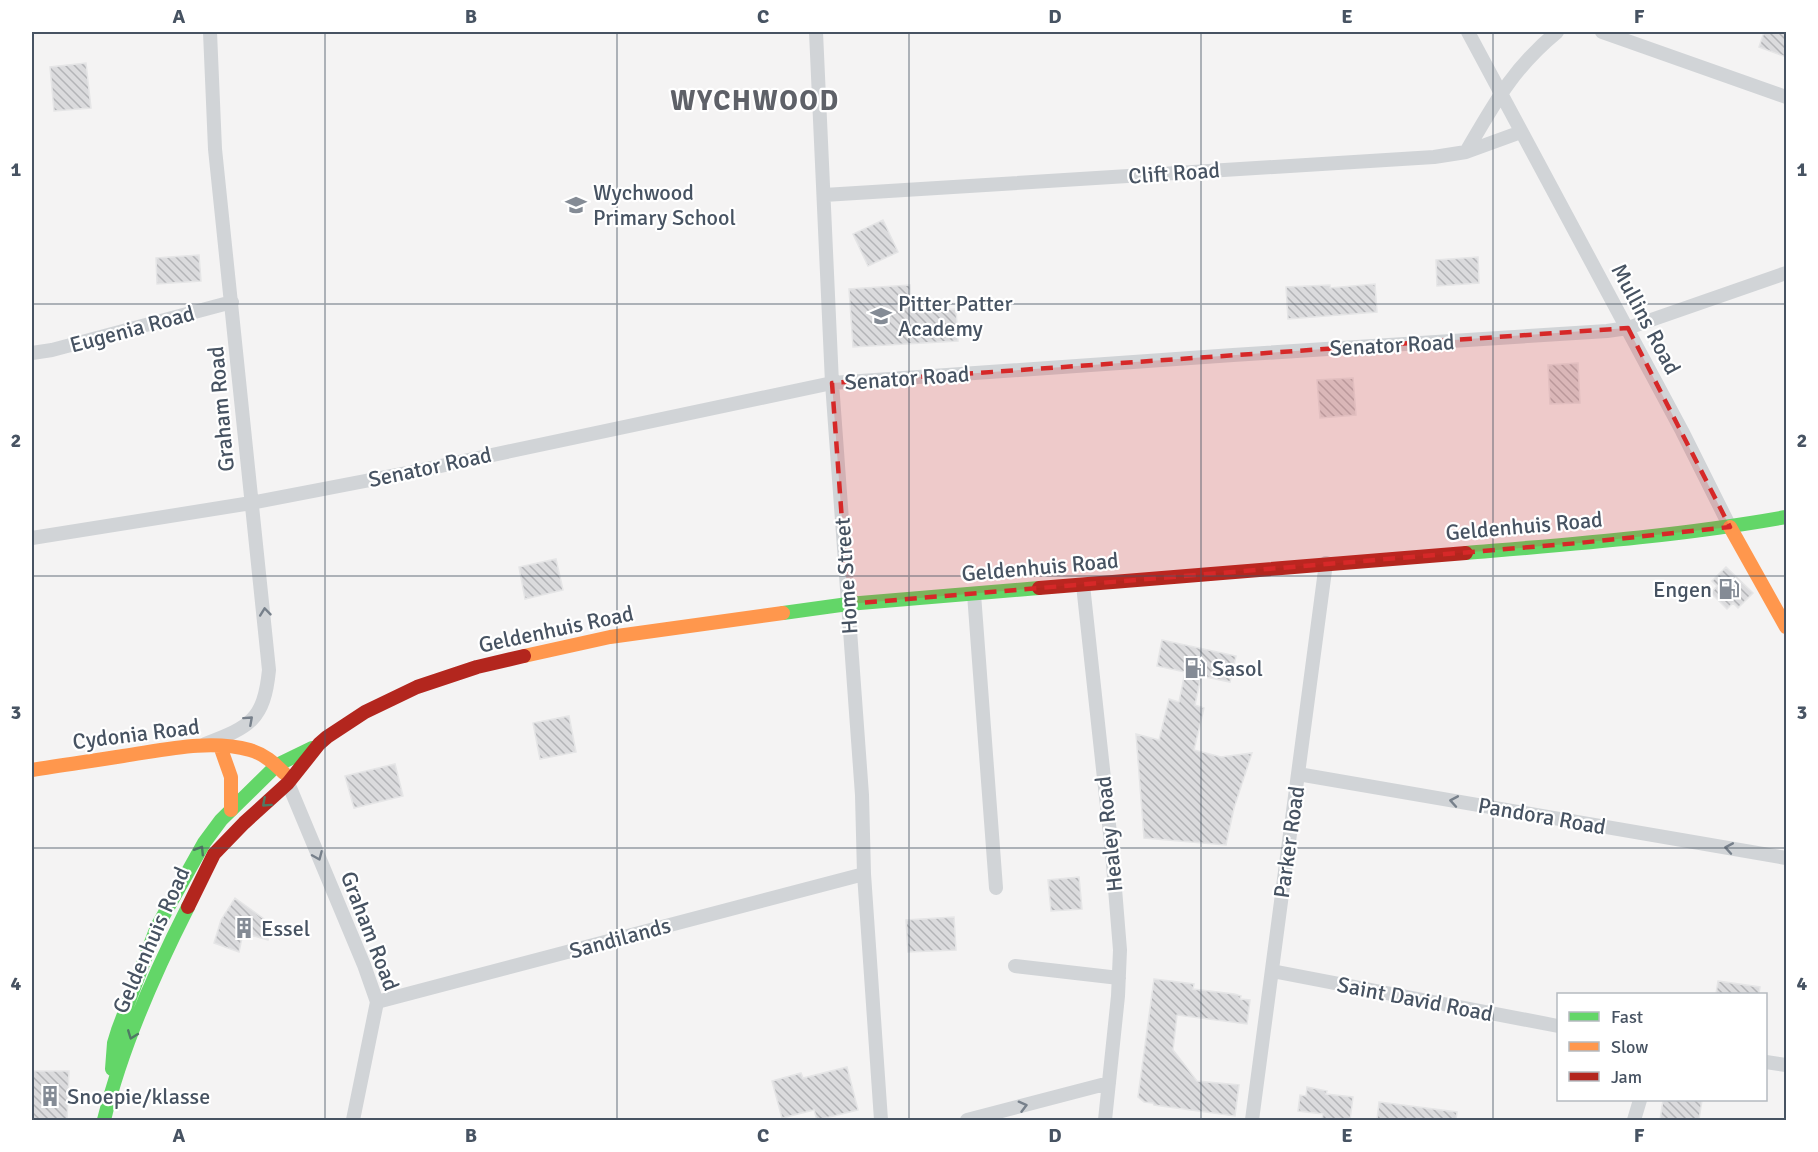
<svg xmlns="http://www.w3.org/2000/svg" width="1818" height="1152" viewBox="0 0 1818 1152" font-family="Signika,sans-serif">
<style>
.building{fill:url(#building-back-hatch);stroke:#e5e5e6;stroke-width:1.5}
.lines{fill:none;stroke-linecap:round;stroke-linejoin:round}
.street{stroke:#d1d4d7;stroke-width:14}
.fast{stroke:#63d668;stroke-width:14}
.slow{stroke:#ff974d;stroke-width:14}
.jam{stroke:#b3261e;stroke-width:14}
.oneway{stroke:#77808b}
.oneway2{stroke:#4f7a64}
.marked{fill:#d62828;fill-opacity:0.2;stroke:#d62828;stroke-width:4.5;stroke-dasharray:12 8;stroke-linejoin:round}
.grid{fill:none;stroke:#475362;stroke-width:1.5;stroke-opacity:0.55}
.labels{text-anchor:middle;dominant-baseline:central;stroke-width:4.5;stroke-linejoin:round;paint-order:stroke}
.street-label{font-size:22px;fill:#475362;stroke:#fff}
.poi-label{font-size:22px;fill:#475362;stroke:#fff;text-anchor:start}
.district-label{font-size:28px;font-weight:bold;letter-spacing:1.5px;fill:#5e6168;stroke:#fff}
.neatline{fill:none;stroke:#475362;stroke-width:2}
.grid-label{font-size:20px;text-anchor:middle;font-weight:bold;fill:#475362}
</style>
<defs>
<pattern id="building-back-hatch" width="6" height="6" patternUnits="userSpaceOnUse" patternTransform="scale(1.5)"><rect width="6" height="6" fill="#dbdbdd"/><path d="M-1 5l2 2M0 0l6 6M5-1l2 2" fill="none" stroke="#b3b4b7"/></pattern>
</defs>
<rect width="100%" height="100%" fill="#f4f3f3"/>
<path class="building" d="M 1764,32 L 1786,32 L 1786,57 L 1759,47 Z
M 86,63 L 91,108 L 54,111 L 50,67 Z
M 883,220 L 898,252 L 868,266 L 853,234 Z
M 199,255 L 201,281 L 157,284 L 156,258 Z
M 1478,257 L 1479,283 L 1437,286 L 1436,260 Z
M 1375,284 L 1377,312 L 1288,319 L 1286,287 L 1330,285 L 1330,288 Z
M 910,285 L 911,311 L 956,309 L 958,341 L 853,347 L 849,289 Z
M 1578,363 L 1580,403 L 1550,404 L 1548,365 Z
M 1353,378 L 1356,415 L 1320,418 L 1317,380 Z
M 556,559 L 563,590 L 525,599 L 519,567 Z
M 1726,567 L 1753,593 L 1738,608 L 1733,603 L 1727,609 L 1711,593 L 1717,586 L 1712,581 Z
M 1162,640 L 1236,656 L 1230,682 L 1201,676 L 1195,705 L 1204,708 L 1194,750 L 1221,757 L 1252,753 L 1234,808 L 1226,845 L 1144,838 L 1136,734 L 1159,740 L 1169,699 L 1179,702 L 1185,672 L 1157,666 Z
M 569,716 L 576,752 L 540,759 L 533,723 Z
M 395,764 L 403,796 L 354,808 L 345,776 Z
M 1079,877 L 1082,909 L 1051,911 L 1048,880 Z
M 235,898 L 271,924 L 268,940 L 243,933 L 239,952 L 214,943 L 221,920 Z
M 954,917 L 956,950 L 908,952 L 906,920 Z
M 1154,979 L 1194,984 L 1193,989 L 1234,994 L 1241,996 L 1240,999 L 1250,1000 L 1247,1024 L 1177,1015 L 1173,1050 L 1197,1081 L 1239,1085 L 1235,1116 L 1154,1105 L 1153,1103 L 1144,1102 L 1138,1097 Z
M 1718,981 L 1760,987 L 1759,994 L 1716,994 Z
M 847,1067 L 858,1110 L 817,1120 L 814,1110 L 782,1118 L 772,1081 L 801,1073 L 803,1078 Z
M 32,1071 L 69,1071 L 67,1120 L 32,1120 Z
M 1307,1087 L 1327,1091 L 1326,1094 L 1353,1097 L 1350,1120 L 1322,1120 L 1323,1114 L 1298,1111 L 1300,1095 L 1306,1096 Z
M 1663,1100 L 1702,1100 L 1699,1120 L 1660,1120 Z
M 1379,1102 L 1457,1112 L 1456,1120 L 1377,1120 Z"/>
<g class="lines">
<path class="street" d="M 816,32 L 832,383 L 862,795 L 864,874 L 881,1120
M 1468,32 L 1682,431 L 1730,527
M 1602,32 L 1786,97
M 1466,152 C 1494,104 1513,68 1557,32
M 824,195 L 1434,157 L 1466,152 L 1521,132
M 32,353 L 52,350 L 232,302
M 32,538 L 251,503 L 417,471 L 832,383 L 1233,355 L 1607,331 L 1628,328 L 1786,273
M 1083,585 L 1112,852 L 1120,950 L 1118,996 L 1105,1120
M 974,594 L 996,888
M 205,744 C 250,727 264,720 269,670 L 215,149 L 210,32
M 1298,774 L 1786,858
M 288,783 L 364,965 L 377,1002 L 353,1120
M 1015,966 L 1119,978
M 1272,971 L 1558,1026
M 377,1002 L 864,874
M 1766,1062 L 1786,1065
M 967,1120 L 1109,1083
M 1252,1120 L 1326,563
M 1634,1120 L 1640,1100"/>
<path class="fast" d="M 1466,553 C 1573,544 1680,536 1786,517
M 783,613 L 848,604 L 1039,588
M 112,1069 L 114,1043 L 118,1030 L 157,927 L 204,843 L 221,820 L 277,765 L 312,748
M 104,1120 C 121,1049 155,972 188,907"/>
<path class="slow" d="M 1730,527 L 1786,627
M 524,656 L 610,637 L 783,613
M 220,746 L 231,777 L 231,810
M 32,770 C 62,765 92,761 123,756 C 164,750 209,739 250,750 C 264,754 274,763 284,773"/>
<path class="jam" d="M 1039,588 L 1466,553
M 188,907 L 214,854 L 244,823 L 288,783 L 319,744 L 327,737 L 365,712 L 417,687 L 477,667 L 524,656"/>
</g>
<defs><path id="oneway-chevron" d="M-2-3.5L2.5 0L-2 3.5" fill="none" stroke-width="1.6" stroke-linecap="round" stroke-linejoin="round" transform="scale(1.5)"/></defs>
<g class="oneway">
<use href="#oneway-chevron" transform="translate(265 612) rotate(-96)"/>
<use href="#oneway-chevron" transform="translate(249 720) rotate(-42)"/>
<use href="#oneway-chevron" transform="translate(1454 801) rotate(-170)"/>
<use href="#oneway-chevron" transform="translate(1729 848) rotate(-170)"/>
<use href="#oneway-chevron" transform="translate(318 856) rotate(67)"/>
<use href="#oneway-chevron" transform="translate(1023 1106) rotate(-15)"/>
</g>
<g class="oneway2">
<use href="#oneway-chevron" transform="translate(266 803) rotate(138)"/>
<use href="#oneway-chevron" transform="translate(200 850) rotate(-58)"/>
<use href="#oneway-chevron" transform="translate(132 1035) rotate(111)"/>
</g>
<path class="marked" d="M 1628,328 L 1730,527 L 1579,543 L 848,604 L 832,383 Z"/>
<path class="grid" d="M 325,32 L 325,1120M 617,32 L 617,1120M 909,32 L 909,1120M 1201,32 L 1201,1120M 1493,32 L 1493,1120M 32,304 L 1786,304M 32,576 L 1786,576M 32,848 L 1786,848"/>
<defs>
<symbol id="school-bare" viewBox="-9 -9 18 18"><path d="M0-5L7-2L0 1L-7-2ZM-4 1L0 2.5L4 1V4Q0 6-4 4Z" fill="#848b95" stroke="#fff" stroke-width="2.5" paint-order="stroke"/></symbol>
<symbol id="fuel-bare" viewBox="-9 -9 18 18"><path d="M-5.5-6h7V0h2V4h1.3V-2.5L3-4.5l.8-.8L6-3V5H2.5V1h-1V6h-7ZM-4.2-4.7v3.2H.2V-4.7Z" fill="#848b95" stroke="#fff" stroke-width="2.5" paint-order="stroke"/></symbol>
<symbol id="building-bare" viewBox="-9 -9 18 18"><path d="M-4-6H4V6H1V3H-1V6H-4ZM-2.5-4.3h1.7v1.8h-1.7ZM.8-4.3h1.7v1.8H.8ZM-2.5-1h1.7V.8h-1.7ZM.8-1h1.7V.8H.8Z" fill="#848b95" stroke="#fff" stroke-width="2.5" paint-order="stroke"/></symbol>
</defs>
<g fill-rule="evenodd">
<use href="#school-bare" x="561" y="190" width="30" height="30"/>
<use href="#school-bare" x="866" y="301" width="30" height="30"/>
<use href="#fuel-bare" x="1714" y="574" width="30" height="30"/>
<use href="#fuel-bare" x="1180" y="653" width="30" height="30"/>
<use href="#building-bare" x="229" y="913" width="30" height="30"/>
<use href="#building-bare" x="35" y="1081" width="30" height="30"/>
</g>
<g class="labels">
<g class="street-label">
<text transform="translate(1174 173) rotate(-4)">Clift Road</text>
<text transform="translate(1646 319) rotate(62)">Mullins Road</text>
<text transform="translate(132 329) rotate(-15)">Eugenia Road</text>
<text transform="translate(1392 345) rotate(-3)">Senator Road</text>
<text transform="translate(907 378) rotate(-4)">Senator Road</text>
<text transform="translate(221 409) rotate(-95)">Graham Road</text>
<text transform="translate(430 467) rotate(-12)">Senator Road</text>
<text transform="translate(1524 526) rotate(-5)">Geldenhuis Road</text>
<text transform="translate(1040 567) rotate(-5)">Geldenhuis Road</text>
<text transform="translate(846 576) rotate(-94)">Home Street</text>
<text transform="translate(556 629) rotate(-12)">Geldenhuis Road</text>
<text transform="translate(136 734) rotate(-7)">Cydonia Road</text>
<text transform="translate(1542 816) rotate(10)">Pandora Road</text>
<text transform="translate(1109 834) rotate(-96)">Healey Road</text>
<text transform="translate(1289 842) rotate(-82)">Parker Road</text>
<text transform="translate(370 931) rotate(69)">Graham Road</text>
<text transform="translate(620 938) rotate(-15)">Sandilands</text>
<text transform="translate(151 940) rotate(-66)">Geldenhuis Road</text>
<text transform="translate(1415 999) rotate(11)">Saint David Road</text>
</g>
<g class="poi-label">
<text x="593" y="192">Wychwood<tspan x="593" dy="25">Primary School</tspan></text>
<text x="898" y="303">Pitter Patter<tspan x="898" dy="25">Academy</tspan></text>
<text x="1712" y="589" text-anchor="end">Engen</text>
<text x="1212" y="668">Sasol</text>
<text x="261" y="928">Essel</text>
<text x="67" y="1096">Snoepie/klasse</text>
</g>
<g class="district-label">
<text x="755" y="101">WYCHWOOD</text>
</g>
</g>
<rect width="1818" height="1152" fill="none" stroke="#ffffff" stroke-width="66"/>
<rect x="1557" y="993" width="210" height="108" fill="#ffffff" stroke="#b5bac0" stroke-width="1.5"/>
<rect x="1569" y="1012" width="30" height="9" fill="#63d668" stroke="#b5bac0" stroke-width="1.5"/>
<text x="1611" y="1023" font-size="18" fill="#475362">Fast</text>
<rect x="1569" y="1042" width="30" height="9" fill="#ff974d" stroke="#b5bac0" stroke-width="1.5"/>
<text x="1611" y="1053" font-size="18" fill="#475362">Slow</text>
<rect x="1569" y="1072" width="30" height="9" fill="#b3261e" stroke="#b5bac0" stroke-width="1.5"/>
<text x="1611" y="1083" font-size="18" fill="#475362">Jam</text>
<rect x="33" y="33" width="1752" height="1086" class="neatline"/>
<g class="grid-label">
<text x="179" y="23">A</text>
<text x="471" y="23">B</text>
<text x="763" y="23">C</text>
<text x="1055" y="23">D</text>
<text x="1347" y="23">E</text>
<text x="1639" y="23">F</text>
<text x="16" y="176">1</text>
<text x="1802" y="176">1</text>
<text x="16" y="447">2</text>
<text x="1802" y="447">2</text>
<text x="16" y="719">3</text>
<text x="1802" y="719">3</text>
<text x="16" y="990">4</text>
<text x="1802" y="990">4</text>
<text x="179" y="1142">A</text>
<text x="471" y="1142">B</text>
<text x="763" y="1142">C</text>
<text x="1055" y="1142">D</text>
<text x="1347" y="1142">E</text>
<text x="1639" y="1142">F</text>
</g>
</svg>
